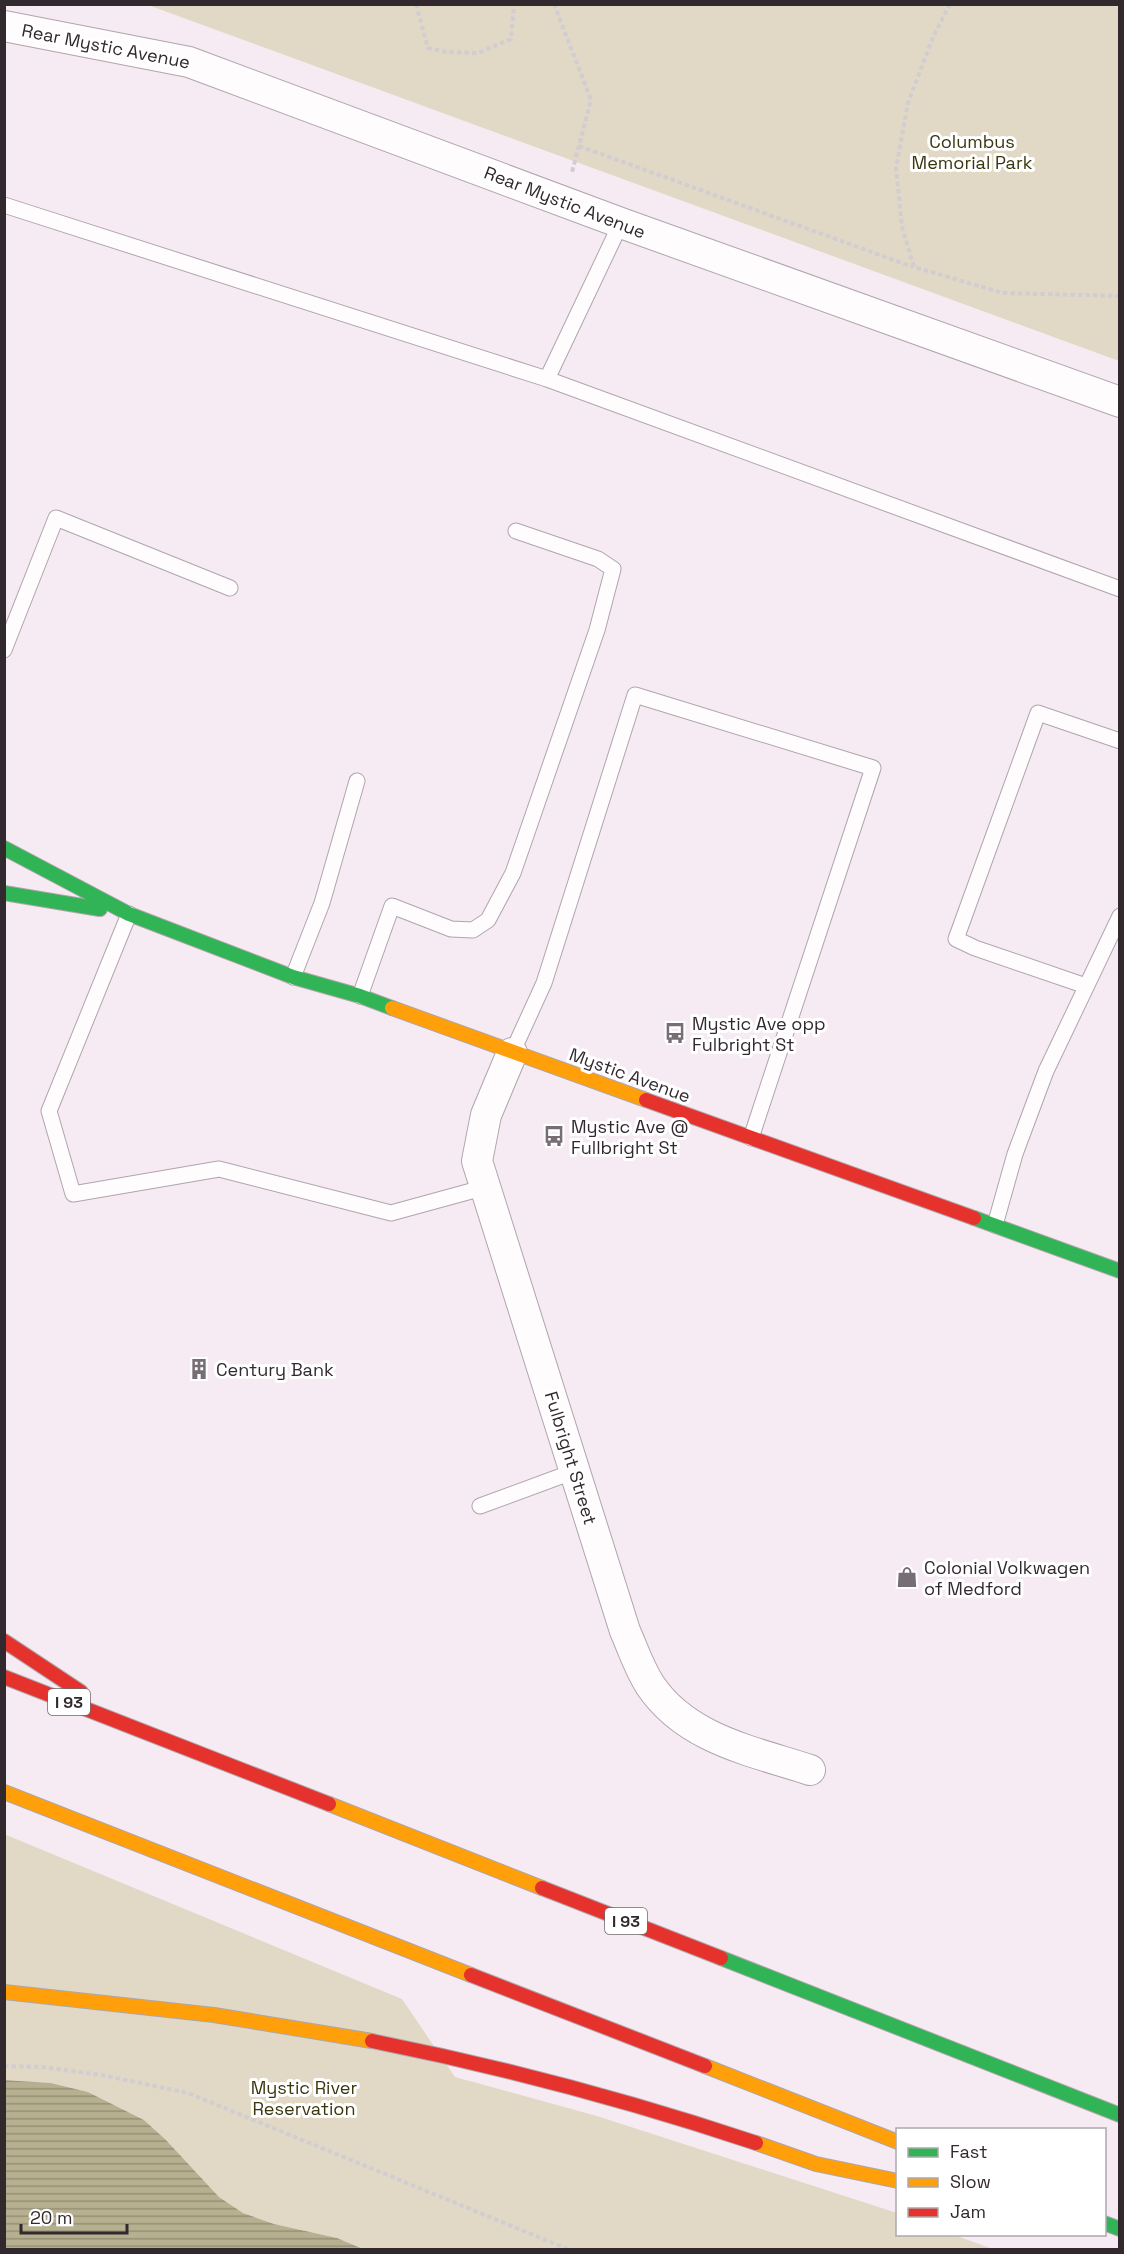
<svg xmlns="http://www.w3.org/2000/svg" width="1124" height="2254" viewBox="0 0 1124 2254" font-family="'Space Grotesk',sans-serif">
<style>
.park{fill:#e1d9c6}
.water{fill:url(#water-rules)}
.lines{fill:none;stroke-linecap:round;stroke-linejoin:round}
.lane-casing{stroke:#afa5ac;stroke-width:17}
.street-casing{stroke:#afa5ac;stroke-width:32}
.fast-casing{stroke:#afa5ac;stroke-width:16}
.slow-casing{stroke:#afa5ac;stroke-width:16}
.jam-casing{stroke:#afa5ac;stroke-width:16}
.path{stroke:#d1cdd0;stroke-width:4;stroke-dasharray:4.5 3;stroke-linecap:butt}
.lane{stroke:#fefcfd;stroke-width:15}
.street{stroke:#fefcfd;stroke-width:30}
.fast{stroke:#30b455;stroke-width:14}
.slow{stroke:#ff9f0a;stroke-width:14}
.jam{stroke:#e5322d;stroke-width:14}
.labels{text-anchor:middle;dominant-baseline:central;stroke-width:6;stroke-linejoin:round;paint-order:stroke}
.shield{fill:#fff;stroke:#70696d;stroke-width:1.5}
.shield-label{font-size:16px;font-weight:bold;fill:#32292f}
.street-label{font-size:18px;fill:#32292f;stroke:#fff}
.park-label{font-size:18px;fill:#3a360e;stroke:#fff}
.poi-label{font-size:18px;fill:#32292f;stroke:#fff;text-anchor:start}
</style>
<defs>
<pattern id="water-rules" width="6" height="5" patternUnits="userSpaceOnUse" patternTransform="scale(1.5)"><rect width="6" height="5" fill="#b7b090"/><path d="M0 2.5h6" fill="none" stroke="#958f76"/></pattern>
</defs>
<rect width="100%" height="100%" fill="#f7ebf3"/>
<path class="park" d="M 148,5 L 1119,5 L 1119,361 Z
M 4,1834 L 402,1999 L 455,2077 L 597,2116 L 897,2213 L 898,2234 L 954,2235 L 993,2249 L 363,2250 L 337,2238 L 274,2224 L 243,2213 L 219,2197 L 166,2140 L 144,2120 L 88,2092 L 51,2083 L 5,2080 Z"/>
<path class="water" d="M 4,2080 L 51,2083 L 88,2092 L 144,2120 L 166,2140 L 219,2197 L 243,2213 L 274,2224 L 337,2238 L 363,2249 L 5,2249 Z"/>
<g class="lines">
<defs>
<path id="lane" d="M 4,205 L 547,379
M 621,223 L 547,379 L 1120,589
M 4,650 L 56,518 L 230,588
M 129,914 L 49,1111 L 73,1194 L 219,1169 L 391,1213 L 486,1187
M 293,977 L 322,903 L 357,781
M 1086,986 L 975,948 L 956,939 L 1038,713 L 1120,741
M 360,996 L 392,906 L 451,929 L 473,930 L 488,920 L 513,873 L 597,630 L 613,569 L 598,559 L 516,531
M 512,1053 L 544,983 L 635,695 L 873,768 L 751,1138
M 995,1225 L 1015,1154 L 1046,1071 L 1120,916
M 480,1506 L 575,1471"/>
<path id="street" d="M 4,26 L 189,62 L 621,223 L 1120,402
M 512,1053 L 486,1115 L 477,1161 L 625,1631 C 633,1649 639,1668 650,1685 C 686,1739 752,1751 810,1770"/>
<path id="fast" d="M 4,848 L 129,914 L 293,977 L 360,996 L 392,1008
M 4,893 L 100,909
M 974,1218 L 1120,1271
M 721,1958 L 1120,2115
M 1104,2223 L 1120,2229"/>
<path id="slow" d="M 392,1008 L 646,1100
M 4,1792 L 471,1975
M 329,1804 L 542,1888
M 4,1992 L 214,2015 L 372,2041
M 705,2066 L 898,2142
M 756,2143 L 816,2164 L 898,2181"/>
<path id="jam" d="M 646,1100 L 974,1218
M 4,1641 L 81,1692
M 4,1677 L 329,1804
M 542,1888 L 721,1958
M 471,1975 L 705,2066
M 372,2041 C 502,2067 630,2101 756,2143"/>
</defs>
<use href="#lane" class="lane-casing"/>
<use href="#street" class="street-casing"/>
<use href="#fast" class="fast-casing"/>
<use href="#slow" class="slow-casing"/>
<use href="#jam" class="jam-casing"/>
<path class="path" d="M 416,4 L 428,48 L 446,52 L 478,53 L 511,39 L 514,4
M 554,4 L 591,100 L 572,172
M 950,4 L 933,37 L 908,103 L 896,168 L 902,227 L 914,267 L 1003,293 L 1120,296
M 579,146 L 913,267
M 4,2066 L 42,2067 L 102,2075 L 188,2093 L 570,2250"/>
<use href="#lane" class="lane"/>
<use href="#street" class="street"/>
<use href="#fast" class="fast"/>
<use href="#slow" class="slow"/>
<use href="#jam" class="jam"/>
</g>
<defs>
<symbol id="bus-bare" viewBox="-9 -9 18 18"><path d="M-5-6H5V4H4V6H2V4H-2V6H-4V4H-5ZM-3.5-4V0h7V-4ZM-3.5 1.2v1.5H-2V1.2ZM2 1.2v1.5H3.5V1.2Z" fill="#776d74" stroke="#fff" stroke-width="2.5" paint-order="stroke"/></symbol>
<symbol id="building-bare" viewBox="-9 -9 18 18"><path d="M-4-6H4V6H1V3H-1V6H-4ZM-2.5-4.3h1.7v1.8h-1.7ZM.8-4.3h1.7v1.8H.8ZM-2.5-1h1.7V.8h-1.7ZM.8-1h1.7V.8H.8Z" fill="#776d74" stroke="#fff" stroke-width="2.5" paint-order="stroke"/></symbol>
<symbol id="shop-bare" viewBox="-9 -9 18 18"><path d="M-5-2.5h2.3a2.7 3.5 0 0 1 5.4 0H5L5.5 6h-11ZM-1.5-2.5h3a1.5 2.3 0 0 0-3 0Z" fill="#776d74" stroke="#fff" stroke-width="2.5" paint-order="stroke"/></symbol>
</defs>
<g fill-rule="evenodd">
<use href="#bus-bare" x="660" y="1018" width="30" height="30"/>
<use href="#bus-bare" x="539" y="1121" width="30" height="30"/>
<use href="#building-bare" x="184" y="1354" width="30" height="30"/>
<use href="#shop-bare" x="892" y="1562" width="30" height="30"/>
</g>
<g class="labels">
<g class="shield">
<rect x="48" y="1689" width="42" height="26" rx="4.5"/>
<rect x="605" y="1908" width="42" height="26" rx="4.5"/>
</g>
<g class="shield-label">
<text x="69" y="1702">I 93</text>
<text x="626" y="1921">I 93</text>
</g>
<g class="street-label">
<text transform="translate(106 46) rotate(11)">Rear Mystic Avenue</text>
<text transform="translate(565 202) rotate(21)">Rear Mystic Avenue</text>
<text transform="translate(630 1075) rotate(20)">Mystic Avenue</text>
<text transform="translate(571 1458) rotate(73)">Fulbright Street</text>
</g>
<g class="park-label">
<text x="972" y="141">Columbus<tspan x="972" dy="21">Memorial Park</tspan></text>
<text x="304" y="2087">Mystic River<tspan x="304" dy="21">Reservation</tspan></text>
</g>
<g class="poi-label">
<text x="692" y="1023">Mystic Ave opp<tspan x="692" dy="21">Fulbright St</tspan></text>
<text x="571" y="1126">Mystic Ave @<tspan x="571" dy="21">Fullbright St</tspan></text>
<text x="216" y="1369">Century Bank</text>
<text x="924" y="1567">Colonial Volkwagen<tspan x="924" dy="21">of Medford</tspan></text>
</g>
</g>
<rect width="1124" height="2254" fill="none" stroke="#32292f" stroke-width="12"/>
<rect x="896" y="2128" width="210" height="108" fill="#ffffff" stroke="#ada9ac" stroke-width="1.5"/>
<rect x="908" y="2148" width="30" height="9" fill="#30b455" stroke="#ada9ac" stroke-width="1.5"/>
<text x="950" y="2158" font-size="18" fill="#32292f">Fast</text>
<rect x="908" y="2178" width="30" height="9" fill="#ff9f0a" stroke="#ada9ac" stroke-width="1.5"/>
<text x="950" y="2188" font-size="18" fill="#32292f">Slow</text>
<rect x="908" y="2208" width="30" height="9" fill="#e5322d" stroke="#ada9ac" stroke-width="1.5"/>
<text x="950" y="2218" font-size="18" fill="#32292f">Jam</text>
<path d="M21 2224v9h106v-9" fill="none" stroke="#32292f" stroke-width="3"/>
<text x="30" y="2224" font-size="18" fill="#32292f" stroke="#ffffff" stroke-width="4.5" paint-order="stroke">20 m</text>
</svg>
